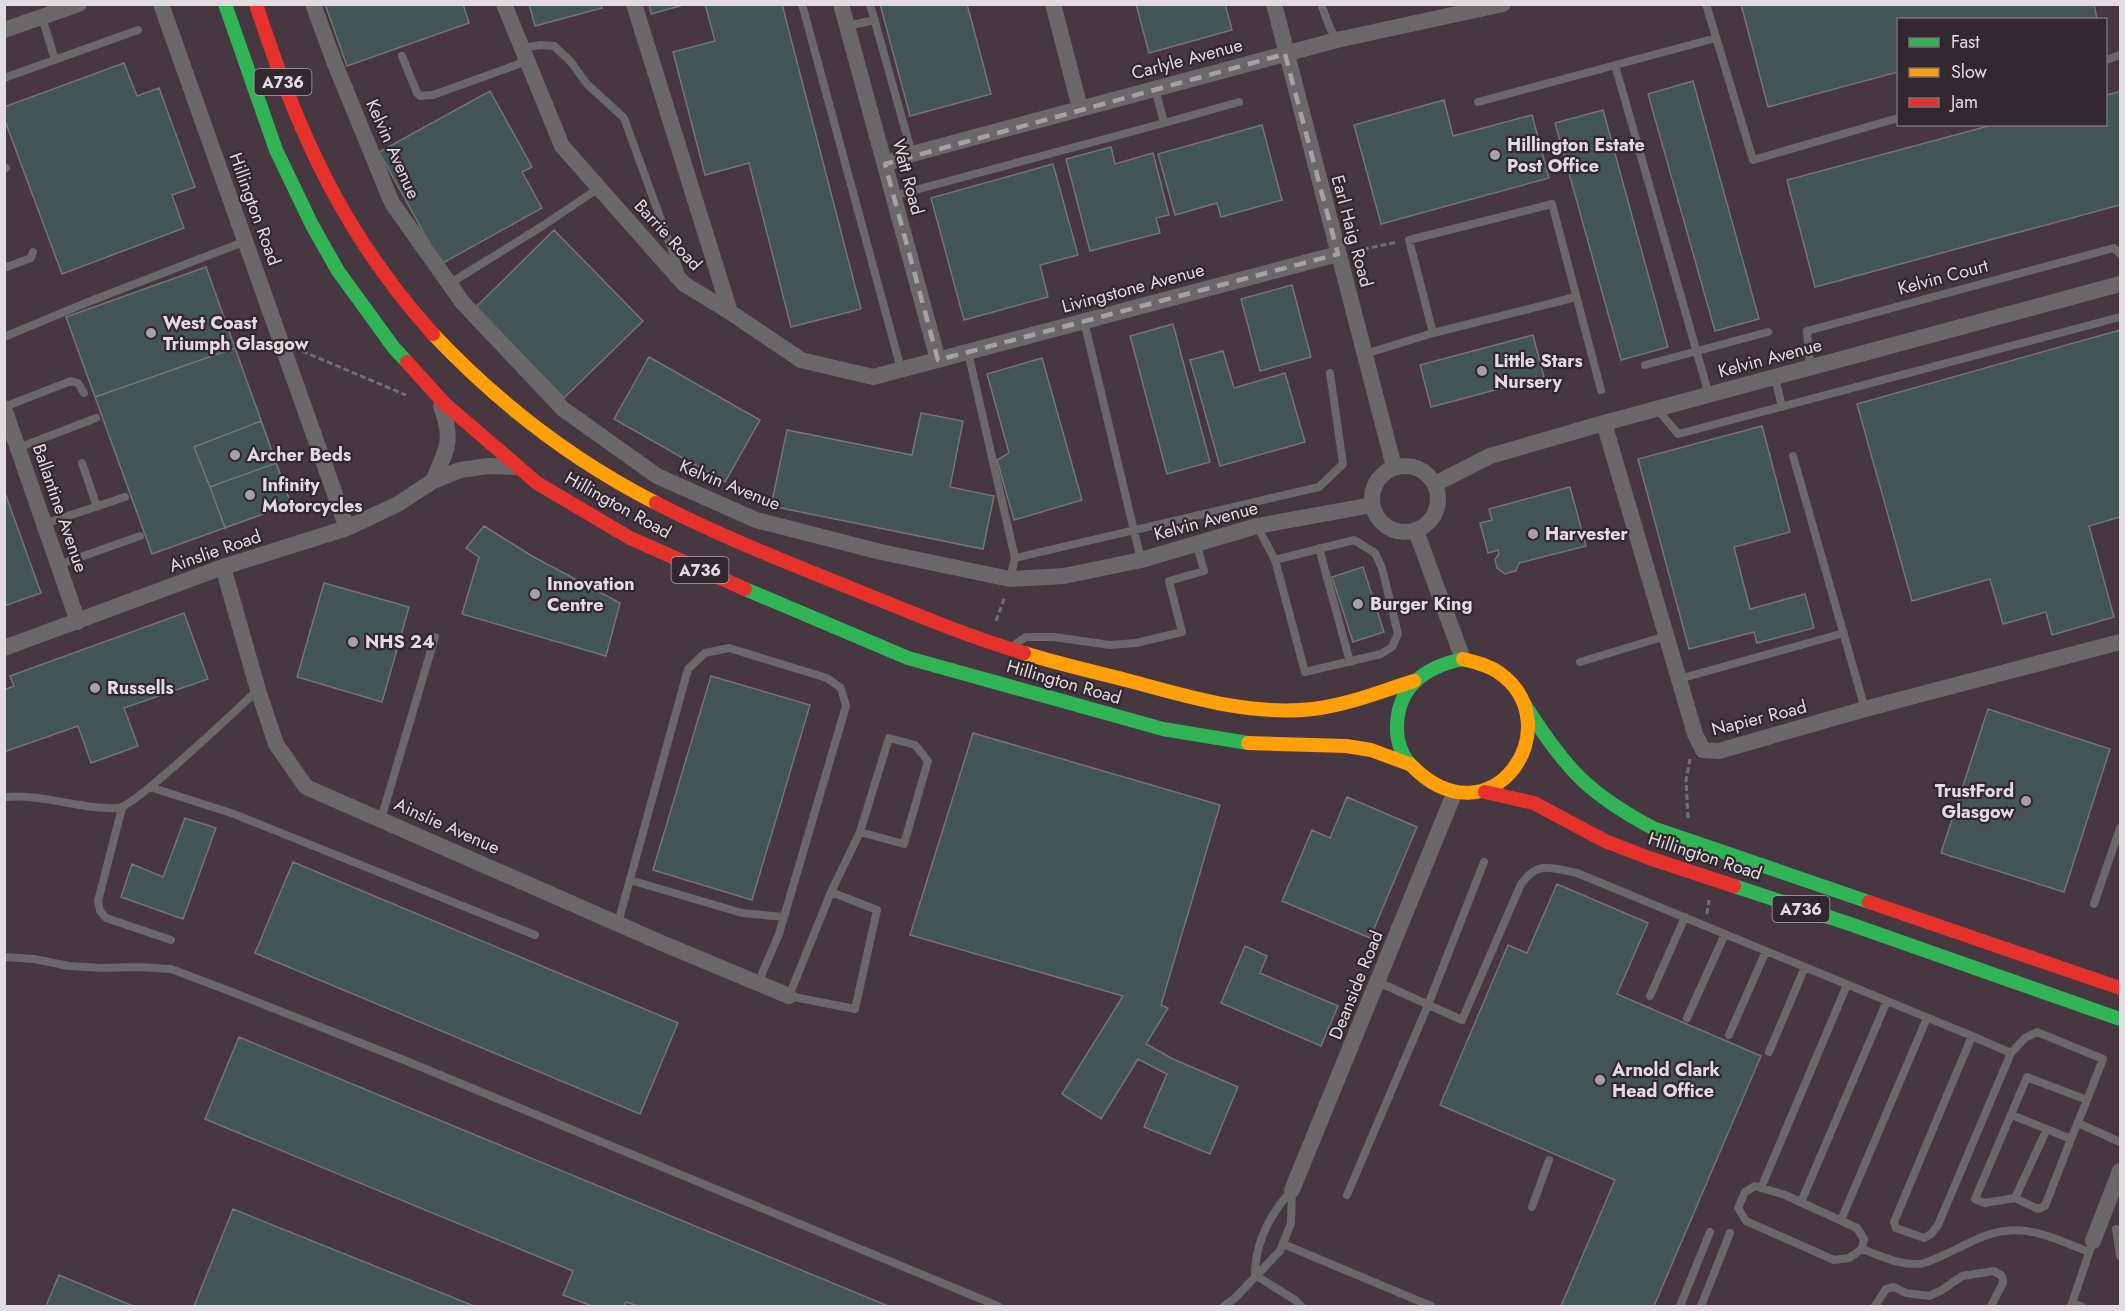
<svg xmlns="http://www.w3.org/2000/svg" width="2125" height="1311" viewBox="0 0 2125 1311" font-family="Jost,sans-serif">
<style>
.built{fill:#463740;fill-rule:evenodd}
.building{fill:#435554;stroke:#747576;stroke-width:1.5}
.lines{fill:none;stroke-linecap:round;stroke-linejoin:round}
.path{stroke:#726f71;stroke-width:3;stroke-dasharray:6 3;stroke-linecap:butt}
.lane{stroke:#6a6869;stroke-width:8}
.street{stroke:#6a6869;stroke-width:16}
.fast{stroke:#30b455;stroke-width:14}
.slow{stroke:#ff9f0a;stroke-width:14}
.jam{stroke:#e5322d;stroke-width:14}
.marked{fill:none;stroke:#a7a1a5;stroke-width:4.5;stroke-dasharray:12 8;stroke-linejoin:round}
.poi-dot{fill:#a7a1a5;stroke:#32282e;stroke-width:2}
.labels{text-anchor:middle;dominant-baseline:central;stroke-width:4.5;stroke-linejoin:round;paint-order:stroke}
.shield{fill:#32282e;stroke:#ada5aa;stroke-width:1.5}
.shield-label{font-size:16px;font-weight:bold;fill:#e2dbdf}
.street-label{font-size:18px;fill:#e2dbdf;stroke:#32282e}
.poi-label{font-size:18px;font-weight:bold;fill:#e2dbdf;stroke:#32282e;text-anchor:start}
</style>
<rect width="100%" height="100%" fill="#3a3538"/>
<path class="built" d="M 5,5 L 2120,5 L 2120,1306 L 5,1306 ZM 1898,20 L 2106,20 L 2106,124 L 1898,124 Z"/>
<path class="building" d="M 325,4 L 463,4 L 469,23 L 347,66 Z
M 529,4 L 601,4 L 602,8 L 535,26 Z
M 649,4 L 687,4 L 651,14 Z
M 705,4 L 782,4 L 861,309 L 791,327 L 749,163 L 705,175 L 673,52 L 715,41 Z
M 880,4 L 967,4 L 991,94 L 910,116 Z
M 1136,4 L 1225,4 L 1232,30 L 1149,53 Z
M 1741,4 L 2094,4 L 2097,19 L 1898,20 L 1898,72 L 1768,107 Z
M 124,63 L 137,96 L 159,88 L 195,187 L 172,195 L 184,228 L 62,274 L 4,118 L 4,107 Z
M 1693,81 L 1759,319 L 1715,331 L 1648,94 Z
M 490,91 L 532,167 L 522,172 L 542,208 L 441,264 L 379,152 Z
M 2119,92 L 2120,98 L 2120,205 L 1815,287 L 1787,180 L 1996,124 L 2106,124 L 2106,95 Z
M 1444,100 L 1453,136 L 1532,115 L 1549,178 L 1381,224 L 1354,125 Z
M 1603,110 L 1668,347 L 1621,360 L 1555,123 Z
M 1262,125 L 1282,200 L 1221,217 L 1217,203 L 1175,215 L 1158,154 Z
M 1111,147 L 1115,164 L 1153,153 L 1169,215 L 1156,218 L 1160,233 L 1090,251 L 1066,159 Z
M 1053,164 L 1078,255 L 1040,265 L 1048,297 L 964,320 L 931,198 Z
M 554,230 L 643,321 L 564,398 L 476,307 Z
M 206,267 L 291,504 L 152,554 L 66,317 Z
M 206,267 L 235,348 L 95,397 L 66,317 Z
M 1292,285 L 1311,357 L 1260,371 L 1241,299 Z
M 1173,324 L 1210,462 L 1167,474 L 1130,336 Z
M 2120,330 L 2120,517 L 2089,526 L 2114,617 L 2052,635 L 2046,612 L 2003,624 L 1990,579 L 1912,601 L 1857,404 Z
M 1533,335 L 1544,377 L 1431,407 L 1420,365 Z
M 1223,351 L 1234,388 L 1285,373 L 1305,442 L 1220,466 L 1190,360 Z
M 649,357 L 760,420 L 725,482 L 614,419 Z
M 1042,358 L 1082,500 L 1014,520 L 997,460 L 1009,453 L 987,374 Z
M 921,413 L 963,421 L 950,487 L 994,496 L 983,549 L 771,506 L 787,430 L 912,455 Z
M 261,421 L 276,463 L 210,487 L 194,447 Z
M 1762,426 L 1790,532 L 1734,547 L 1750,609 L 1805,594 L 1814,628 L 1757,643 L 1754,632 L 1689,649 L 1638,459 Z
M 276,463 L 291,504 L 225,528 L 210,487 Z
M 1570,487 L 1586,546 L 1519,563 L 1516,571 L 1505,574 L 1497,568 L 1495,559 L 1499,554 L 1498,550 L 1488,553 L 1480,523 L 1492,520 L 1489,509 Z
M 4,490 L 41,593 L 4,606 Z
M 484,526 L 532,556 L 620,603 L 606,656 L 462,614 L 479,557 L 466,548 Z
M 1363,567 L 1384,632 L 1353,642 L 1332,577 Z
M 324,583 L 409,607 L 382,702 L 297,677 Z
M 184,613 L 208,679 L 124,708 L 138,746 L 91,763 L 78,726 L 4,752 L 4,690 L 14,686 L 10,676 Z
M 711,676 L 810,705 L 752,900 L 653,870 Z
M 1988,709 L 2110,749 L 2064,892 L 1941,853 Z
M 973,733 L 1220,805 L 1161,1005 L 1168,1008 L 1146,1044 L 1173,1059 L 1238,1087 L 1210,1154 L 1144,1127 L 1167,1074 L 1138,1059 L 1101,1119 L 1062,1094 L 1123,996 L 910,935 Z
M 1347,797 L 1417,827 L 1370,938 L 1282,901 L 1312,830 L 1330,838 Z
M 185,818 L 216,828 L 183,919 L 121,897 L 132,864 L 163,877 Z
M 293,862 L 678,1023 L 640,1114 L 255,953 Z
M 1557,884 L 1648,923 L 1617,994 L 1761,1056 L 1654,1306 L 1561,1306 L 1615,1180 L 1440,1105 L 1508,945 L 1527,953 Z
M 1245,946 L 1267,956 L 1260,973 L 1338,1006 L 1321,1046 L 1221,1003 Z
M 239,1037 L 888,1306 L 638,1306 L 626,1302 L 624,1306 L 592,1306 L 563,1295 L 573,1271 L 205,1119 Z
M 233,1209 L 474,1306 L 194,1306 Z
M 59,1275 L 133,1306 L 46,1306 Z"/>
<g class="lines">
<path class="path" d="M 1354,251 L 1398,242
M 302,351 L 406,395
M 996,621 L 1005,596
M 1688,818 L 1686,780 L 1690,759
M 1707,914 L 1709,900"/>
<path class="lane" d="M 802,4 L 901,369
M 870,4 L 912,154
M 1321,4 L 1330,28 L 1337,40
M 1706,4 L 1753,160 L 1898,118
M 42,17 L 55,60
M 847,26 L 875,20
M 522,48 L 541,45 L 554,46 L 571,62 L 587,84 L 624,118 L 680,272
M 402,56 L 417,93 L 420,96 L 433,95 L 527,61
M 2106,60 L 2120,55
M 1615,65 L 1709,395
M 4,78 L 138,30
M 1155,88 L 1164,123 L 1239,102
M 1478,102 L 1716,38
M 4,169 L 6,168
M 893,196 L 1164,123
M 4,268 L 31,258 L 33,252
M 449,284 L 544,225 L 599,188
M 1084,321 L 1141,560
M 1433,333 L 1409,240 L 1552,204 L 1601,390
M 4,337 L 88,302 L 246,241
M 968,352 L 1015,558 L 1010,579
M 1365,354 L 1433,333 L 1576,297
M 1645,365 L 1768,332
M 1810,367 L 1807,331 L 2114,248 L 2120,254
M 1775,377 L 1782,407
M 4,407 L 71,381 L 78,383 L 84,393
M 1657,409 L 1678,434 L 2120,317
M 18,448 L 96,418
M 1793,456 L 1865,709
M 82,463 L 97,507
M 44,524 L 125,497
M 1257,526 L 1275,560 L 1305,672 L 1381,654 L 1392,647 L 1398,634 L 1382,568 L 1375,553 L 1354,540 L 1275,560
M 1319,548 L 1350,662
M 1015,558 L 1319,487 L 1343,464 L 1330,373
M 58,565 L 140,536
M 1014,645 L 1026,637 L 1054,637 L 1110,645 L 1136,643 L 1182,632 L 1169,581 L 1204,571 L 1196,542
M 1580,662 L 1666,636
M 1679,679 L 1844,633
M 150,787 L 234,814 L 535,935
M 4,797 C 42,793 80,810 118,808 C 135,807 238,708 258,690
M 122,808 L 98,901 L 100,911 L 106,918 L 171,940
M 381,819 L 435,637
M 630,880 L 742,913 L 784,917
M 831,892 L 877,910 L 855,1009 L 789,996 L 831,892 L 860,832 L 889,738 L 915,745 L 928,761 L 904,844 L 860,832
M 2094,904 L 2120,828
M 618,923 L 688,669 L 705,653 L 729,648 L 827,678 L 841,688 L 846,706 L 779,934 L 758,983
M 4,957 L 34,959 L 69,966 L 101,968 L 139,967 L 171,969 L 232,992 L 404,1060 L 998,1306
M 1378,982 L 1462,1020 L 1521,884 C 1539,860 1550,868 1577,873 L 1972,1036 L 2011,1053 L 1938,1225 L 1931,1234 L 1924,1238 L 1896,1228 L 1894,1222 L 1972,1036
M 1650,996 L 1685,917
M 1687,1018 L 1725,934
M 1729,1035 L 1766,951
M 1769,1052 L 1805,967
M 2011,1053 L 2025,1038 L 2037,1032 L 2103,1059 L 2087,1100 L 2027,1077 L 1975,1199 L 1984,1203 L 2015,1198 L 2047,1129
M 2012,1115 L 2071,1139 L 2087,1100
M 2078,1123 L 2120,1142
M 1755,1186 L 1785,1195 L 1857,1228 L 1864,1239 L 1862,1249 L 1849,1258 L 1834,1260 L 1746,1221 L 1738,1208 L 1745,1192 Z
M 1761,1188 L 1847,985
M 1347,1195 L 1428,1005 L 1484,862
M 2015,1198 L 2038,1209 L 2045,1206 L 2071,1139
M 1801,1202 L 1887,1001
M 1532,1207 L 1549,1160
M 1841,1220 L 1927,1018
M 2116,1229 L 2120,1256
M 1283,1244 L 1431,1306
M 1862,1249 C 1879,1255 1905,1268 1924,1263 C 1951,1255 1977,1234 2005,1231 C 2035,1227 2063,1242 2089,1252
M 1255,1275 C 1255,1242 1270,1214 1292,1190
M 1255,1275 L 1295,1300 L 1301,1306
M 2072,1303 L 2081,1306
M 1224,1306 L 1235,1298 L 1280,1251 L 1291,1223 L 1292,1190
M 1680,1306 L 1710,1232
M 1701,1306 L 1730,1233
M 1875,1306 L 1886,1289 L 1894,1287 L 1906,1293 L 1929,1296 L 1942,1290 L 1962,1276 L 1994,1271 L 2002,1276 L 2003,1283 L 1991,1306
M 2071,1306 L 2091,1247"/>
<path class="street" d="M 161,4 L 347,528
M 313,4 L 335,64 L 392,203 L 463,303 L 563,409 L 657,476 L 756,520 L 881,552 L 1010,579 L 1064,576 L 1141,560 L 1257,526 L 1372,505
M 504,4 L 562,146 L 684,284 L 730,312 L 801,360 L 873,377 L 1338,254
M 634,4 L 730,312
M 841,4 L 938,360
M 1053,4 L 1080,108
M 1274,4 L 1394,467
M 4,30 L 79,4
M 885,164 L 912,154 L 1337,40 L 1503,4
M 4,408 L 78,622
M 1604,423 L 1695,734 L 1703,750 L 1719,751 L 1865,709 L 2120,642
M1372 499a33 33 0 1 1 66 0a33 33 0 1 1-66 0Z
M 433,481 C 447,448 454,441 441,406
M 1435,484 L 1490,456 L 1604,423 L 2120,284
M 1416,531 L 1463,659
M 223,567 L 258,690 L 276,744 L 306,787 L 664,944 L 789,996
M 4,648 L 223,567 L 347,528 L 398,504 L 433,481 L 460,470 L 488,466 L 517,467
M 1292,1190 L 1454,794
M 2093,1241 L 2120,1171"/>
<path class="fast" d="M 225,4 L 276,150 L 312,225 L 338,271 L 394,348 L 407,362
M 745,589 L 908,658 L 1163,729 L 1248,743
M 1525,705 C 1564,767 1588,794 1653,828 L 1869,902
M 1410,764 C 1402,756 1397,741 1397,730 C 1396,688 1424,667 1463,659
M 1734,886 L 1850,924 L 2120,1019"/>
<path class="slow" d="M 433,334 C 498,403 572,460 656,503
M 1024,653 C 1059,664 1095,672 1130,681 C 1189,697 1251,716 1313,709 C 1348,705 1381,691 1414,681
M 1248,743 L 1346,746 L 1371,750 L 1409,764
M 1410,764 C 1491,849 1574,724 1498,672 C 1488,665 1475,662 1463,659"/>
<path class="jam" d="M 256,4 C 297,131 343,234 433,334
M 407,362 L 445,404 L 537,483 L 630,538 L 745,589
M 656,503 C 720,536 786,562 853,589 C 910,612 966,636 1024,653
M 1485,792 L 1534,803 L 1605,841 L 1649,858 L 1734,886
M 1869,902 L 2120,988"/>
</g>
<path class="marked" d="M 1285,54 L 1338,254 L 938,360 L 885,164 Z"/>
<g class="poi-dot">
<circle cx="1495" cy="155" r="6"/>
<circle cx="151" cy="333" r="6"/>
<circle cx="1482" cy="371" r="6"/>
<circle cx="235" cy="455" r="6"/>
<circle cx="250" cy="495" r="6"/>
<circle cx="1533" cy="534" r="6"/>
<circle cx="535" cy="594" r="6"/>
<circle cx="1358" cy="604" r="6"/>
<circle cx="353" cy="642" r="6"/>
<circle cx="95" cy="688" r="6"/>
<circle cx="2026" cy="801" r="6"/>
<circle cx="1600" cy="1080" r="6"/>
</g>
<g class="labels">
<g class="shield">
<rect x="254.5" y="69" width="57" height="26" rx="4.5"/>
<rect x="671.5" y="557" width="57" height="26" rx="4.5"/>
<rect x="1772.5" y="896" width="57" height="26" rx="4.5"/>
</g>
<g class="shield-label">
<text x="283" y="82">A736</text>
<text x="700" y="570">A736</text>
<text x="1801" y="909">A736</text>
</g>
<g class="street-label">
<text transform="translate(1187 59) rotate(-15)">Carlyle Avenue</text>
<text transform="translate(393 149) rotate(66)">Kelvin Avenue</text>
<text transform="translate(908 177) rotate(75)">Watt Road</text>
<text transform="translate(255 209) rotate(70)">Hillington Road</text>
<text transform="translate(1352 231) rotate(75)">Earl Haig Road</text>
<text transform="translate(668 235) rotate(47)">Barrie Road</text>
<text transform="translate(1943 277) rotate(-15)">Kelvin Court</text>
<text transform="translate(1133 288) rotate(-15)">Livingstone Avenue</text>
<text transform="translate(1770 358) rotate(-15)">Kelvin Avenue</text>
<text transform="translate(730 485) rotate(22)">Kelvin Avenue</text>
<text transform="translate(618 505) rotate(29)">Hillington Road</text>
<text transform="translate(60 508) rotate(71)">Ballantine Avenue</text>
<text transform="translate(1206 521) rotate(-15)">Kelvin Avenue</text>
<text transform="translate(215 551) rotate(-19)">Ainslie Road</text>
<text transform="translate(1064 682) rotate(16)">Hillington Road</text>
<text transform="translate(1759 718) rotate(-14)">Napier Road</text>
<text transform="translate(447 826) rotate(24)">Ainslie Avenue</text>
<text transform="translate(1705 856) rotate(18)">Hillington Road</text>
<text transform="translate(1356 985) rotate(-68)">Deanside Road</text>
</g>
<g class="poi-label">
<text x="1507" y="145">Hillington Estate<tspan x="1507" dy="21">Post Office</tspan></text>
<text x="163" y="323">West Coast<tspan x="163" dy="21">Triumph Glasgow</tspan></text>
<text x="1494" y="361">Little Stars<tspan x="1494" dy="21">Nursery</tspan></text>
<text x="247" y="455">Archer Beds</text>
<text x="262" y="485">Infinity<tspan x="262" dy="21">Motorcycles</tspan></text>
<text x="1545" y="534">Harvester</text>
<text x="547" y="584">Innovation<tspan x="547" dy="21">Centre</tspan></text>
<text x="1370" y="604">Burger King</text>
<text x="365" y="642">NHS 24</text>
<text x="107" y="688">Russells</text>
<text x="2014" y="791" text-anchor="end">TrustFord<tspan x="2014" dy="21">Glasgow</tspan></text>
<text x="1612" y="1070">Arnold Clark<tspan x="1612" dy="21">Head Office</tspan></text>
</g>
</g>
<rect width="2125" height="1311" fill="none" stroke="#e2dbdf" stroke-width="12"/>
<rect x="1897" y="18" width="210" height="108" fill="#32282e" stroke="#787075" stroke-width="1.5"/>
<rect x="1909" y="38" width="30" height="9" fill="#30b455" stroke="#787075" stroke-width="1.5"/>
<text x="1951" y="48" font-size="18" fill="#e2dbdf">Fast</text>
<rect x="1909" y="68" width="30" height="9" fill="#ff9f0a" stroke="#787075" stroke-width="1.5"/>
<text x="1951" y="78" font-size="18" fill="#e2dbdf">Slow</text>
<rect x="1909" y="98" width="30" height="9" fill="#e5322d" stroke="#787075" stroke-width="1.5"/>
<text x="1951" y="108" font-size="18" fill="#e2dbdf">Jam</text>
</svg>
